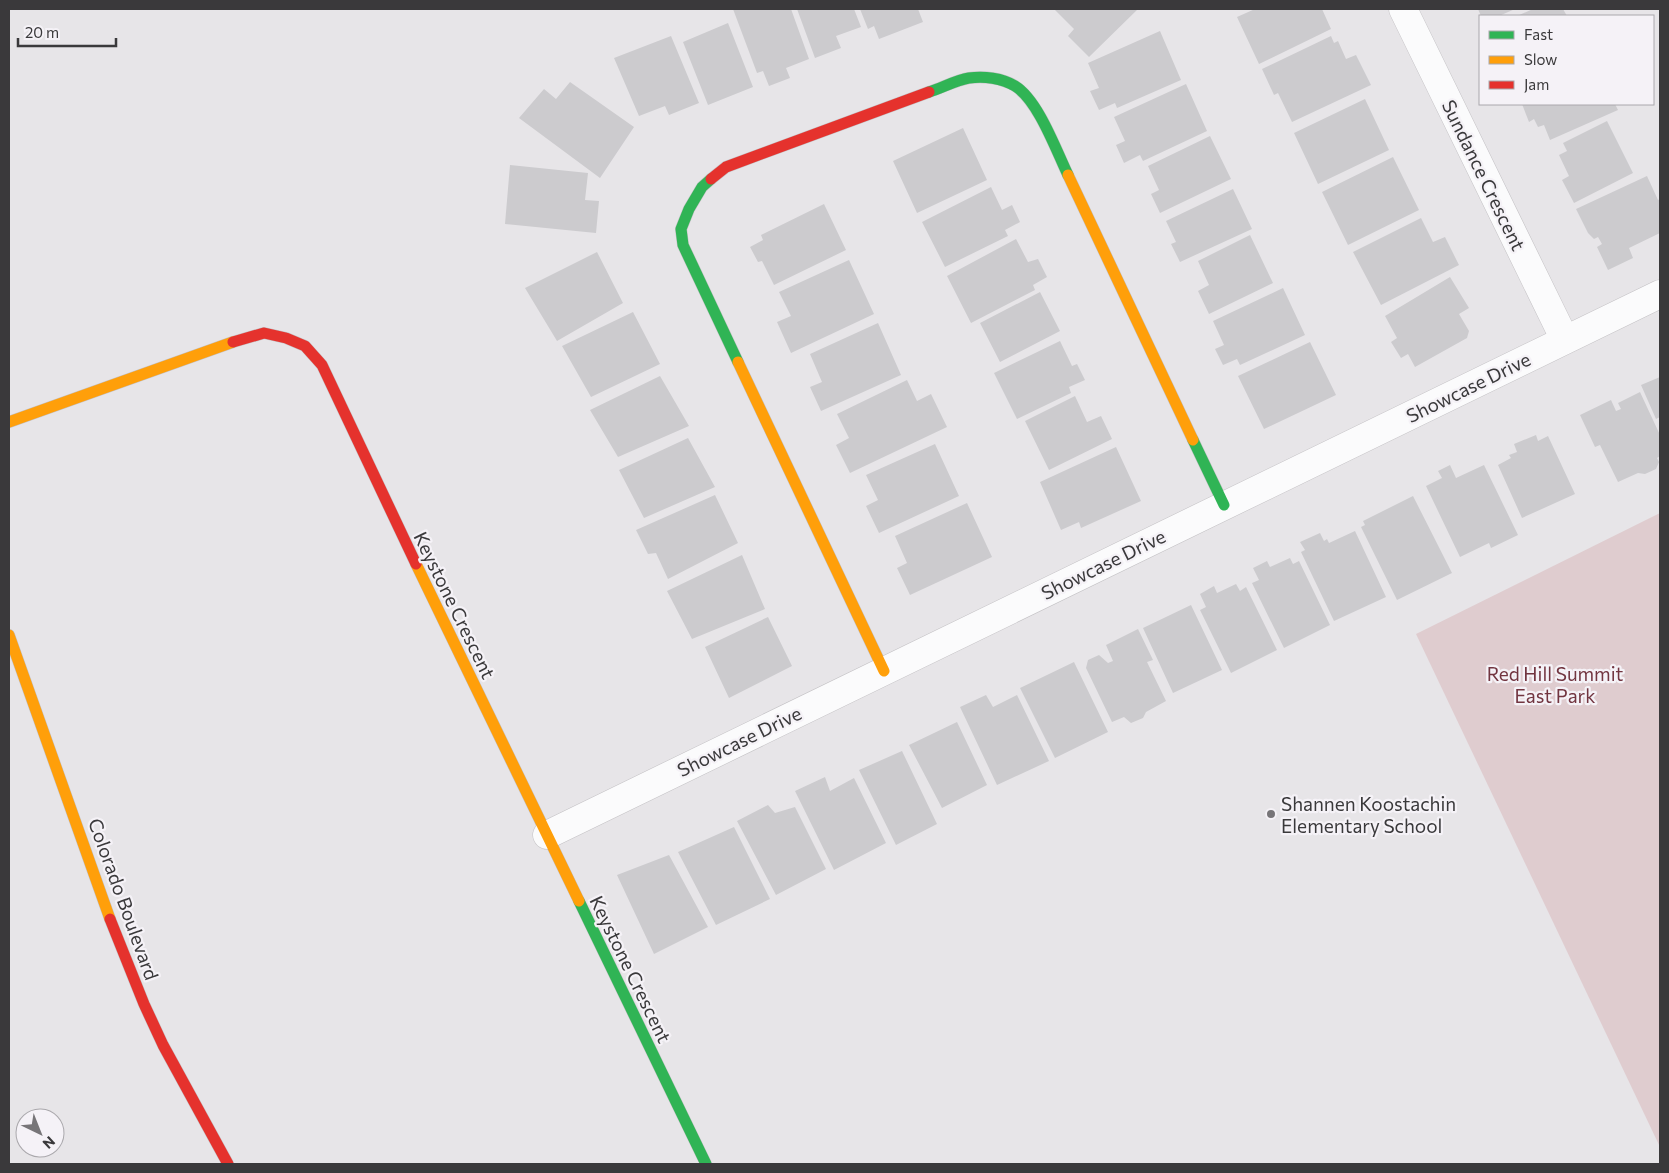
<svg xmlns="http://www.w3.org/2000/svg" width="1669" height="1173" viewBox="0 0 1669 1173" font-family="Commissioner,sans-serif">
<style>
.green{fill:#dfcccf}
.building{fill:#cccbce}
.lines{fill:none;stroke-linecap:round;stroke-linejoin:round}
.street-casing{stroke:#c3c1c4;stroke-width:29}
.fast-casing{stroke:#c3c1c4;stroke-width:12}
.slow-casing{stroke:#c3c1c4;stroke-width:12}
.jam-casing{stroke:#c3c1c4;stroke-width:12}
.street{stroke:#fbfbfc;stroke-width:28}
.fast{stroke:#30b455;stroke-width:11}
.slow{stroke:#ff9f0a;stroke-width:11}
.jam{stroke:#e5322d;stroke-width:11}
.poi-dot{fill:#777578;stroke:#f5f2f7;stroke-width:2}
.labels{text-anchor:middle;dominant-baseline:central;stroke-width:4.5;stroke-linejoin:round;paint-order:stroke}
.street-label{font-size:19px;fill:#3a393b;stroke:#f5f2f7}
.park-label{font-size:19px;fill:#723540;stroke:#f5f2f7}
.poi-label{font-size:19px;fill:#3a393b;stroke:#f5f2f7;text-anchor:start}
</style>
<rect width="100%" height="100%" fill="#e7e5e8"/>
<path class="green" d="M 1660,513 L 1660,1147 L 1416,634 Z"/>
<path class="building" d="M 733,9 L 791,9 L 809,59 L 786,68 L 790,78 L 769,86 L 763,71 L 757,73 Z
M 797,9 L 854,9 L 861,27 L 836,36 L 841,48 L 815,58 Z
M 860,9 L 918,9 L 923,22 L 879,39 L 874,26 L 868,29 Z
M 1054,9 L 1138,9 L 1089,57 L 1068,36 L 1074,29 Z
M 1255,9 L 1322,9 L 1331,29 L 1259,64 L 1237,17 Z
M 1478,9 L 1515,9 L 1499,16 L 1481,16 Z
M 1533,9 L 1563,9 L 1567,16 L 1517,16 Z
M 728,23 L 753,87 L 708,105 L 683,42 Z
M 1160,31 L 1181,80 L 1117,108 L 1115,103 L 1099,110 L 1090,91 L 1099,88 L 1088,63 Z
M 671,36 L 699,103 L 669,115 L 665,106 L 639,116 L 614,58 Z
M 1331,36 L 1334,43 L 1338,41 L 1346,59 L 1356,55 L 1371,85 L 1292,122 L 1278,93 L 1274,95 L 1262,69 Z
M 570,82 L 634,127 L 600,178 L 519,118 L 544,89 L 556,99 Z
M 1186,84 L 1207,131 L 1143,161 L 1140,155 L 1124,163 L 1116,145 L 1125,141 L 1114,117 Z
M 1365,99 L 1389,150 L 1318,184 L 1294,133 Z
M 1522,104 L 1615,104 L 1618,110 L 1550,140 L 1544,125 L 1538,127 L 1534,119 L 1529,122 Z
M 1607,121 L 1633,173 L 1574,203 L 1562,180 L 1569,176 L 1559,155 L 1567,151 L 1563,143 Z
M 963,128 L 987,180 L 917,213 L 893,161 Z
M 1210,136 L 1231,179 L 1160,213 L 1151,194 L 1159,190 L 1148,166 Z
M 1393,157 L 1419,210 L 1348,245 L 1322,192 Z
M 510,165 L 588,173 L 585,200 L 599,201 L 596,233 L 505,224 Z
M 1647,176 L 1658,200 L 1660,199 L 1660,233 L 1629,248 L 1633,258 L 1608,270 L 1597,247 L 1602,244 L 1598,237 L 1594,239 L 1588,233 L 1576,209 Z
M 991,187 L 1002,210 L 1012,205 L 1020,222 L 1005,230 L 1008,236 L 945,267 L 922,222 Z
M 1233,189 L 1252,229 L 1180,262 L 1171,244 L 1176,242 L 1166,221 Z
M 824,204 L 846,250 L 774,285 L 762,261 L 758,262 L 750,247 L 763,240 L 761,235 Z
M 1421,218 L 1433,242 L 1445,237 L 1459,265 L 1381,305 L 1353,252 Z
M 1250,235 L 1273,283 L 1209,314 L 1198,291 L 1209,285 L 1198,261 Z
M 1016,239 L 1028,262 L 1038,259 L 1047,277 L 1033,285 L 1035,290 L 971,323 L 947,276 Z
M 597,252 L 623,303 L 557,341 L 525,288 Z
M 849,260 L 874,314 L 791,353 L 777,322 L 791,316 L 779,292 Z
M 1450,277 L 1469,308 L 1459,314 L 1469,331 L 1467,338 L 1415,367 L 1408,354 L 1401,358 L 1391,342 L 1397,338 L 1385,316 Z
M 1283,288 L 1305,335 L 1240,365 L 1237,359 L 1223,365 L 1215,349 L 1224,345 L 1213,321 Z
M 1040,292 L 1060,331 L 1000,362 L 980,323 Z
M 633,312 L 660,364 L 591,397 L 562,346 Z
M 878,323 L 901,375 L 821,411 L 810,387 L 822,382 L 810,354 Z
M 1060,341 L 1072,366 L 1077,364 L 1085,380 L 1069,387 L 1071,393 L 1017,419 L 994,373 Z
M 1310,342 L 1336,395 L 1264,429 L 1238,376 Z
M 660,376 L 689,426 L 618,457 L 590,410 Z
M 1660,377 L 1660,417 L 1656,419 L 1641,385 Z
M 907,380 L 917,401 L 931,394 L 947,427 L 850,473 L 836,445 L 849,438 L 837,414 Z
M 1640,392 L 1660,435 L 1660,456 L 1657,458 L 1659,462 L 1656,469 L 1645,474 L 1638,473 L 1618,482 L 1600,445 L 1595,447 L 1580,415 L 1611,400 L 1616,411 L 1621,409 L 1618,403 Z
M 1075,396 L 1087,422 L 1101,416 L 1112,439 L 1049,470 L 1025,421 Z
M 1536,435 L 1538,441 L 1548,436 L 1575,494 L 1522,518 L 1498,465 L 1511,458 L 1509,455 L 1517,452 L 1514,444 Z
M 688,438 L 715,487 L 644,518 L 619,470 Z
M 935,444 L 959,496 L 879,533 L 866,506 L 878,500 L 866,475 Z
M 1116,447 L 1141,501 L 1081,528 L 1079,522 L 1061,530 L 1040,482 Z
M 1450,465 L 1456,478 L 1484,465 L 1518,535 L 1491,548 L 1489,543 L 1460,557 L 1426,486 L 1442,478 L 1438,471 Z
M 715,495 L 738,543 L 668,579 L 656,553 L 648,554 L 636,530 Z
M 1413,496 L 1452,573 L 1397,600 L 1361,527 L 1365,525 L 1363,521 Z
M 967,503 L 992,557 L 910,595 L 897,568 L 907,563 L 895,536 Z
M 1355,531 L 1386,597 L 1334,621 L 1301,552 L 1305,550 L 1300,542 L 1320,533 L 1324,541 L 1327,539 L 1329,543 Z
M 742,555 L 765,609 L 692,639 L 667,591 Z
M 1290,558 L 1293,564 L 1299,561 L 1330,625 L 1284,648 L 1252,583 L 1259,580 L 1253,568 L 1267,561 L 1270,567 Z
M 1236,584 L 1240,591 L 1246,587 L 1277,650 L 1231,673 L 1200,610 L 1206,607 L 1200,594 L 1214,586 L 1217,593 Z
M 1191,605 L 1222,670 L 1173,693 L 1143,628 Z
M 768,617 L 792,666 L 729,698 L 705,647 Z
M 1138,629 L 1153,660 L 1147,662 L 1166,701 L 1146,712 L 1143,718 L 1131,723 L 1124,717 L 1112,722 L 1086,668 L 1088,660 L 1099,655 L 1108,663 L 1113,661 L 1106,645 Z
M 1074,662 L 1108,732 L 1055,758 L 1020,688 Z
M 986,695 L 993,707 L 1017,695 L 1049,761 L 997,785 L 960,707 Z
M 957,722 L 987,785 L 942,808 L 909,745 Z
M 902,751 L 937,824 L 896,845 L 859,770 Z
M 825,777 L 830,791 L 854,778 L 886,843 L 834,870 L 795,791 Z
M 768,805 L 775,813 L 795,807 L 826,869 L 776,895 L 737,821 Z
M 734,827 L 770,899 L 716,925 L 678,852 Z
M 669,855 L 708,927 L 654,954 L 617,875 Z"/>
<g class="lines">
<defs>
<path id="street" d="M 1403,9 L 1565,340
M 547,835 L 1660,294"/>
<path id="fast" d="M 929,92 C 942,88 956,80 969,78 C 984,76 1002,78 1015,86 C 1038,100 1056,150 1068,175
M 711,179 L 702,187 L 689,209 L 681,229 L 683,245 L 738,362
M 1193,440 L 1224,505
M 579,901 L 706,1164"/>
<path id="slow" d="M 1068,175 L 1193,440
M 738,362 L 884,671
M 9,422 L 233,342
M 416,564 L 579,901
M 9,635 L 110,919"/>
<path id="jam" d="M 711,179 L 726,167 L 929,92
M 233,342 L 264,333 L 286,338 L 305,346 L 322,365 L 416,564
M 110,919 L 144,1004 L 163,1045 L 228,1164"/>
</defs>
<use href="#street" class="street-casing"/>
<use href="#fast" class="fast-casing"/>
<use href="#slow" class="slow-casing"/>
<use href="#jam" class="jam-casing"/>
<use href="#street" class="street"/>
<use href="#fast" class="fast"/>
<use href="#slow" class="slow"/>
<use href="#jam" class="jam"/>
</g>
<circle class="poi-dot" cx="1271" cy="814" r="5"/>
<g class="labels">
<g class="street-label">
<text transform="translate(1484 175) rotate(64)">Sundance Crescent</text>
<text transform="translate(1468 387) rotate(-26)">Showcase Drive</text>
<text transform="translate(1103 564) rotate(-26)">Showcase Drive</text>
<text transform="translate(455 605) rotate(64)">Keystone Crescent</text>
<text transform="translate(739 741) rotate(-26)">Showcase Drive</text>
<text transform="translate(124 899) rotate(70)">Colorado Boulevard</text>
<text transform="translate(631 969) rotate(64)">Keystone Crescent</text>
</g>
<g class="park-label">
<text x="1555" y="673">Red Hill Summit<tspan x="1555" dy="22">East Park</tspan></text>
</g>
<g class="poi-label">
<text x="1281" y="803">Shannen Koostachin<tspan x="1281" dy="22">Elementary School</tspan></text>
</g>
</g>
<rect width="1669" height="1173" fill="none" stroke="#3a393b" stroke-width="20"/>
<rect x="1479" y="15" width="175" height="90" fill="#f5f2f7" stroke="#aaa8ac"/>
<rect x="1489" y="31" width="25" height="8" fill="#30b455" stroke="#aaa8ac"/>
<text x="1524" y="40" font-size="15" fill="#3a393b">Fast</text>
<rect x="1489" y="56" width="25" height="8" fill="#ff9f0a" stroke="#aaa8ac"/>
<text x="1524" y="65" font-size="15" fill="#3a393b">Slow</text>
<rect x="1489" y="81" width="25" height="8" fill="#e5322d" stroke="#aaa8ac"/>
<text x="1524" y="90" font-size="15" fill="#3a393b">Jam</text>
<g transform="translate(40 1133) rotate(137)"><circle r="24" fill="#f5f2f7" stroke="#aaa8ac"/>
<path d="M0-4L9 19L0 12L-9 19Z" fill="#777578"/>
<text y="-8" font-size="14" font-weight="bold" text-anchor="middle" fill="#3a393b">N</text>
</g>
<path d="M18 38v8h98v-8" fill="none" stroke="#3a393b" stroke-width="2.5"/>
<text x="25" y="38" font-size="15" fill="#3a393b" stroke="#f5f2f7" stroke-width="4" paint-order="stroke">20 m</text>
</svg>
